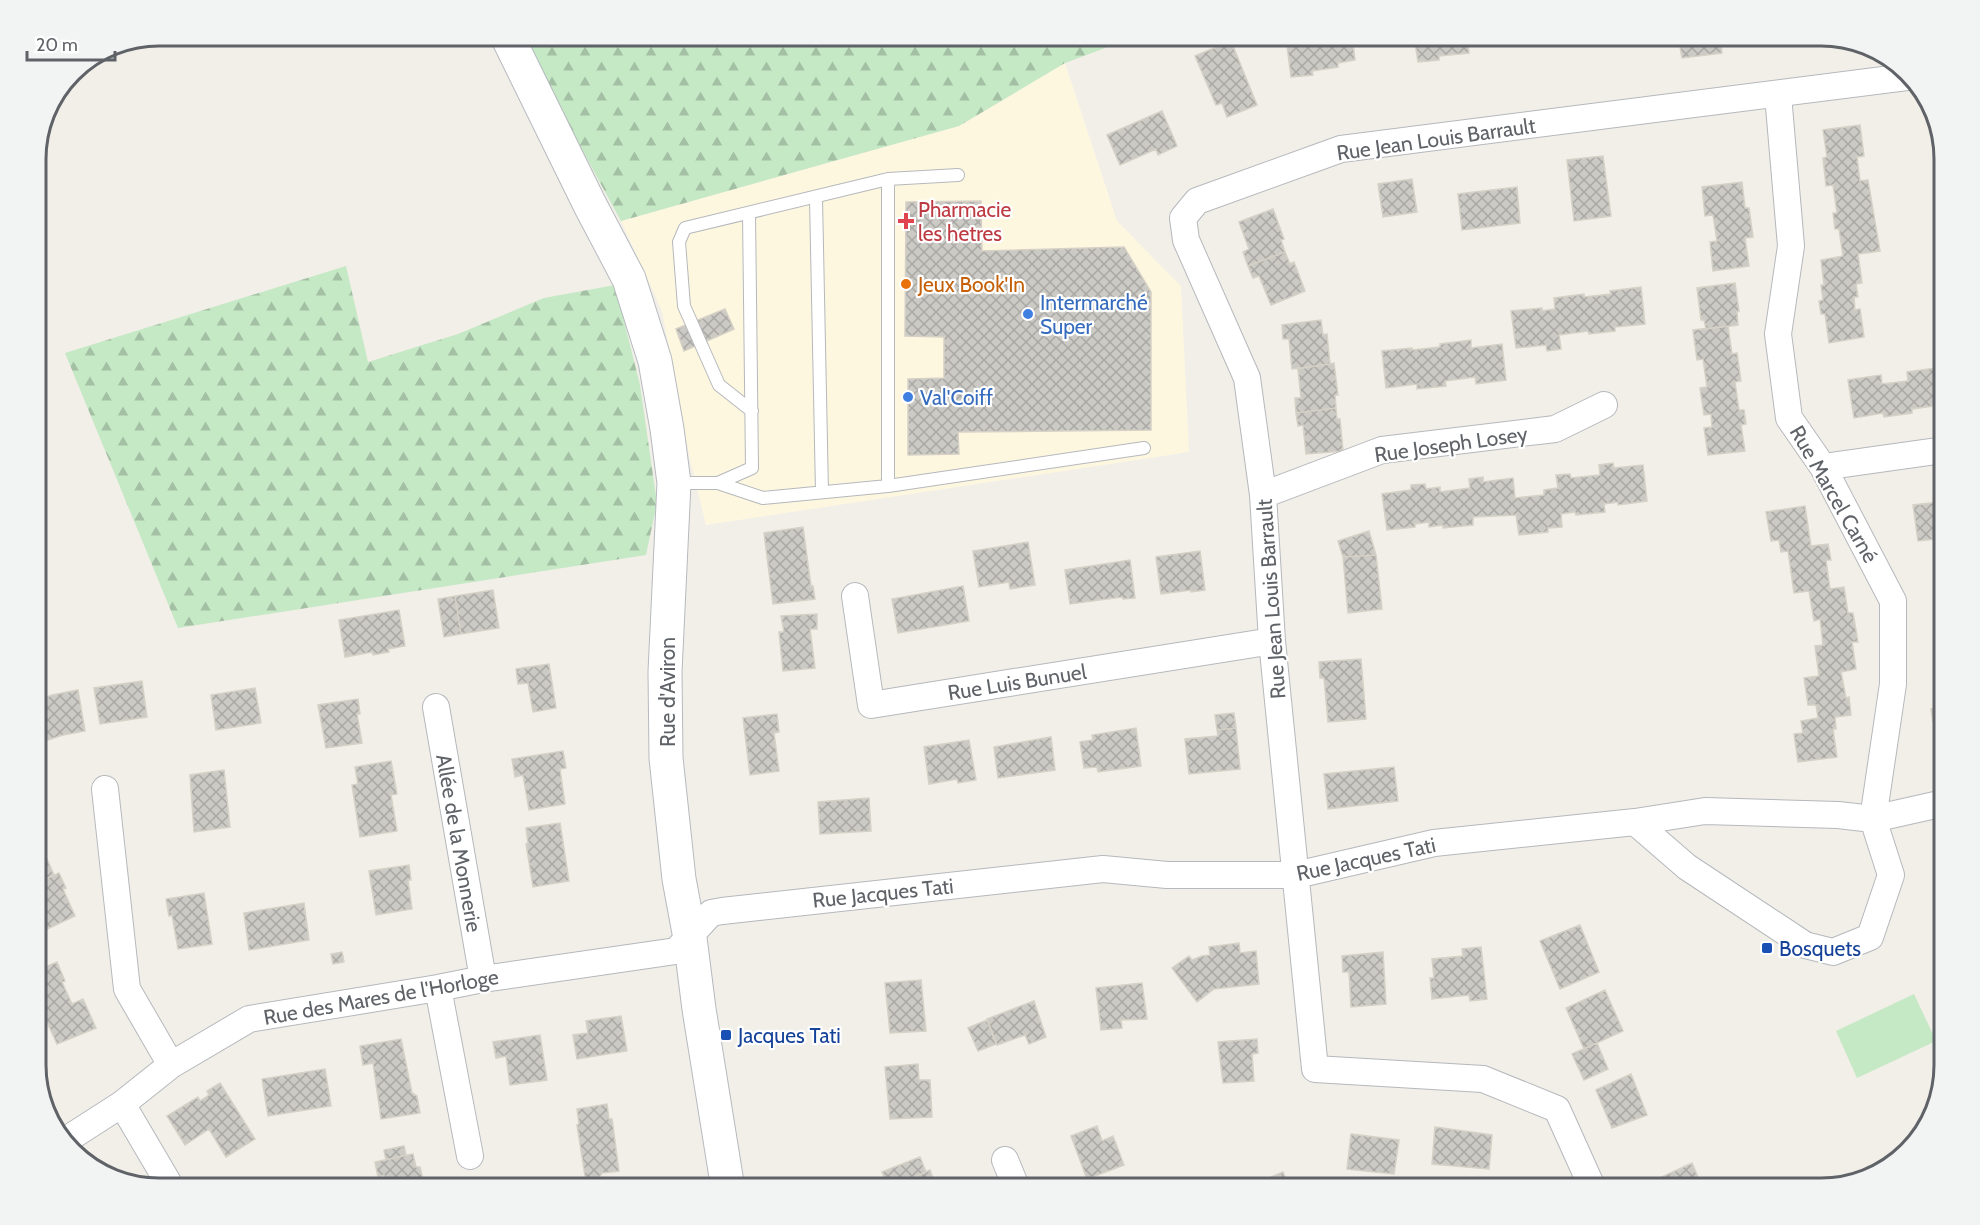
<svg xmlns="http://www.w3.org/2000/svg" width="1980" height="1225" viewBox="0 0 1980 1225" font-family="Cabin,sans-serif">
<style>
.commercial{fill:#fef7e0}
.forest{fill:url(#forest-firs)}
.park{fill:#c5e8c5}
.building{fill:url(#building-cross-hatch);stroke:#d6d1c6;stroke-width:1.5}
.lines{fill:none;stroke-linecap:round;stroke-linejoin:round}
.lane-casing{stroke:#b5b8bc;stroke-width:14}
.street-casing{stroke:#b5b8bc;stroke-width:28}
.secondary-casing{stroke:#b6babf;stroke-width:35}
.lane{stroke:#fff;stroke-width:12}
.street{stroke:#fff;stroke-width:26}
.secondary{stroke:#fff;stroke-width:33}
.health-dot{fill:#e0444e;stroke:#fff;stroke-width:2}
.food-dot{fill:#e8710a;stroke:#fff;stroke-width:2}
.shop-dot{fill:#3f7fe0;stroke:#fff;stroke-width:2}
.transit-dot{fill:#1a4fb4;stroke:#fff;stroke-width:2}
.labels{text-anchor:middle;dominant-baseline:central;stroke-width:4.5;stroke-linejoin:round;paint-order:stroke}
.street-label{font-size:21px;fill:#5f6368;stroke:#fff}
.health-label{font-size:21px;fill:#be3a42;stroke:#fff;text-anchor:start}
.food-label{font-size:21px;fill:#c56008;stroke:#fff;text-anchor:start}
.shop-label{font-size:21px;fill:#366cbe;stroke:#fff;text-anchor:start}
.transit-label{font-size:21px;fill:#164399;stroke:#fff;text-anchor:start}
.rim{fill:none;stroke:#5f6368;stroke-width:3}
</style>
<defs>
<pattern id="forest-firs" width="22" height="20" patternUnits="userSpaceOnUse" patternTransform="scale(1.5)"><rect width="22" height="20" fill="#c5e8c5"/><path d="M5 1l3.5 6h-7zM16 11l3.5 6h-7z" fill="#a3c0a4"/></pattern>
<pattern id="building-cross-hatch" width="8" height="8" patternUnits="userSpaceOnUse" patternTransform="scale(1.5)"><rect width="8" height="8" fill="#cccac5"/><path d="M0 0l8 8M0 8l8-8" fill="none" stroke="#a9a8a4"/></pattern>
</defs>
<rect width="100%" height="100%" fill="#f1efe8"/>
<path class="commercial" d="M 1065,63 L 1117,221 L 1181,286 L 1189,452 L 706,525 L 690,460 L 662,311 L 621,221 L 959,126 Z"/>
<path class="forest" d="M 520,36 L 1137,36 L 1065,63 L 959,126 L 621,221 Z
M 346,266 L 368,362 L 458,334 L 544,298 L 615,285 L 640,385 L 657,503 L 646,555 L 178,628 L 65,353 Z"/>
<path class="park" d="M 1914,994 L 1936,1041 L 1857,1078 L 1836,1031 Z"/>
<path class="building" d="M 1305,36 L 1352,36 L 1355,60 L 1338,63 L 1338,67 L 1312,71 L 1313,75 L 1291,77 L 1286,38 Z
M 1414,36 L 1467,36 L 1469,53 L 1439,56 L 1439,60 L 1418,62 Z
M 1485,36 L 1503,36 L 1504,42 L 1486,44 Z
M 1685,36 L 1720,36 L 1722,53 L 1682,58 L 1679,41 L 1685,40 Z
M 1231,41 L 1257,105 L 1227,117 L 1222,103 L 1216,105 L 1195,56 Z
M 1162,111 L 1177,146 L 1158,155 L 1156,149 L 1120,165 L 1107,135 Z
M 1860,125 L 1864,156 L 1857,157 L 1860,181 L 1868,180 L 1880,251 L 1858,254 L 1862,283 L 1856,284 L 1858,297 L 1854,297 L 1855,310 L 1860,309 L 1864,337 L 1829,343 L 1825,314 L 1821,314 L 1819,301 L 1823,300 L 1821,285 L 1824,285 L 1821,260 L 1843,256 L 1839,229 L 1835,229 L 1833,213 L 1837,213 L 1833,185 L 1826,186 L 1823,158 L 1827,157 L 1823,130 Z
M 1603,156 L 1611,216 L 1574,221 L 1567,160 Z
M 1412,179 L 1417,212 L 1383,217 L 1378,184 Z
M 1742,182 L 1745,208 L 1749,208 L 1753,237 L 1745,238 L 1749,266 L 1713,271 L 1710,242 L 1717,241 L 1713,215 L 1705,216 L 1702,187 Z
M 1517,187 L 1520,223 L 1462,230 L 1458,194 Z
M 981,201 L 982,251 L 1124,247 L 1151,292 L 1151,430 L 958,432 L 959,454 L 908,455 L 908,379 L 944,378 L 944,337 L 905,336 L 906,202 Z
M 1273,209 L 1284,239 L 1281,240 L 1285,252 L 1248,266 L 1243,252 L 1249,249 L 1239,222 Z
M 1285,252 L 1290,264 L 1294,262 L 1305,291 L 1271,305 L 1259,276 L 1253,278 L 1248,266 Z
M 1735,283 L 1739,311 L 1737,312 L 1738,325 L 1706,329 L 1704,320 L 1701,320 L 1697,288 Z
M 1641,287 L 1645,324 L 1615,327 L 1615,331 L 1589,334 L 1588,331 L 1559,335 L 1561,349 L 1547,351 L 1546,345 L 1516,348 L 1511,311 L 1542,308 L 1542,311 L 1555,309 L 1554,298 L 1584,294 L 1584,297 L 1611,294 L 1610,291 Z
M 725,309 L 734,329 L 684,351 L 676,329 Z
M 1321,320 L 1323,335 L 1327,334 L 1330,364 L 1292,369 L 1289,339 L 1283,339 L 1282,325 Z
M 1728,326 L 1732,354 L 1737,353 L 1741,381 L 1735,382 L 1739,410 L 1744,410 L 1746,424 L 1741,425 L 1745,451 L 1708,455 L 1704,428 L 1712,427 L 1711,414 L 1704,415 L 1700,388 L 1707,387 L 1703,359 L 1697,360 L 1693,330 Z
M 1471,340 L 1471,348 L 1502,344 L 1506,380 L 1476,384 L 1475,377 L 1445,381 L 1446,386 L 1417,389 L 1417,384 L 1386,388 L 1382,351 L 1412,348 L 1412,350 L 1440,347 L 1440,344 Z
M 1944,357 L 1944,398 L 1939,398 L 1940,405 L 1912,409 L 1912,413 L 1884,417 L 1883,413 L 1854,418 L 1848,380 L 1881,375 L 1882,384 L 1908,381 L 1907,372 L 1936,368 L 1934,359 Z
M 1334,363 L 1338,395 L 1335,395 L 1336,408 L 1296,413 L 1295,398 L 1301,398 L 1298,369 Z
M 1336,408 L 1337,419 L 1340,419 L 1343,451 L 1306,454 L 1303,425 L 1298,426 L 1296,413 Z
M 1613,463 L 1614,468 L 1643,465 L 1647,501 L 1618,505 L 1618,502 L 1604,504 L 1605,512 L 1576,515 L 1575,512 L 1561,514 L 1562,527 L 1548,528 L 1548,532 L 1519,535 L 1516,515 L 1473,517 L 1473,525 L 1443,528 L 1443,525 L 1429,527 L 1429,522 L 1415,524 L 1415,527 L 1387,530 L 1382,494 L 1411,490 L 1411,485 L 1425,484 L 1426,489 L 1440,487 L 1440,492 L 1470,488 L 1469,479 L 1483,477 L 1483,482 L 1513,478 L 1515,498 L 1544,495 L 1544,490 L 1558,488 L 1556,475 L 1570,474 L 1571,478 L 1600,475 L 1599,465 Z
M 1939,497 L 1944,497 L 1944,538 L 1918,541 L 1913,505 L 1940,502 Z
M 1805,506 L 1811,546 L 1828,544 L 1831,560 L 1826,560 L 1830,589 L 1844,587 L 1848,613 L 1853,613 L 1858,642 L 1852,642 L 1856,669 L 1841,672 L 1846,698 L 1849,697 L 1851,715 L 1835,717 L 1836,729 L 1833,729 L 1837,757 L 1798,762 L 1794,734 L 1803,733 L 1801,721 L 1818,718 L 1816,705 L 1808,705 L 1804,678 L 1819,676 L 1815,646 L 1823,645 L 1820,619 L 1814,621 L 1809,591 L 1794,593 L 1788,551 L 1781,552 L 1779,540 L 1771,541 L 1766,512 Z
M 803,527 L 811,586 L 813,586 L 815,599 L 773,604 L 764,533 Z
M 1369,531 L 1376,555 L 1343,557 L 1338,541 Z
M 1028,542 L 1035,585 L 1010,589 L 1009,582 L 979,587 L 973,551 Z
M 1200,551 L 1205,590 L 1191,592 L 1191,590 L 1161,594 L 1156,557 Z
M 1376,555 L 1382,609 L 1348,613 L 1343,557 Z
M 1130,560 L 1135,598 L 1123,599 L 1122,597 L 1070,604 L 1065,570 Z
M 963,586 L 969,621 L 898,633 L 892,599 Z
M 493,590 L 499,628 L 461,634 L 455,596 Z
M 455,596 L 461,634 L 444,637 L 438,599 Z
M 1944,609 L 1944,638 L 1943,638 L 1939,610 Z
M 399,610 L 405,646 L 388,649 L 389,652 L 373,655 L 372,652 L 345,657 L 339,620 Z
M 817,614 L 817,629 L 810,629 L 815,668 L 783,671 L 779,632 L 784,632 L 781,616 Z
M 1361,659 L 1366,719 L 1328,722 L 1324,678 L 1320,678 L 1319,662 Z
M 549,664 L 556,708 L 533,712 L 528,683 L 518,684 L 516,669 Z
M 1944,664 L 1944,749 L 1940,749 L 1937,722 L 1933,722 L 1931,709 L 1939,708 L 1937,694 L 1942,693 L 1938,665 Z
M 142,681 L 147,717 L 100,724 L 94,688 Z
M 255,688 L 261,723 L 216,730 L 211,695 Z
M 78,690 L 85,731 L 63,735 L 36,744 L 36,701 L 52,695 Z
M 358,699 L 360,714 L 357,714 L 362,743 L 326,748 L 318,705 Z
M 1234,713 L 1236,728 L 1217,730 L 1215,715 Z
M 777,714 L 779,732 L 774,733 L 779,771 L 750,775 L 743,718 Z
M 1136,728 L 1141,766 L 1098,772 L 1097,767 L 1084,768 L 1080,742 L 1093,740 L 1092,735 Z
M 1236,728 L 1240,769 L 1189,774 L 1185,739 L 1218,736 L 1217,730 Z
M 1051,737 L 1055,770 L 998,778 L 994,747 Z
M 969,740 L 976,780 L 958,783 L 957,779 L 929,784 L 924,747 Z
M 563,751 L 566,768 L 560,769 L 565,804 L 529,810 L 523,775 L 515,777 L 512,759 Z
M 391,761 L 397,794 L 391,795 L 397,831 L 360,837 L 352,785 L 358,784 L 355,767 Z
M 1394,767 L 1398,801 L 1328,809 L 1324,774 Z
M 224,770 L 230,827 L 194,832 L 190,775 Z
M 869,798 L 871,831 L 820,834 L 818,802 Z
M 560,823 L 569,881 L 533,887 L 526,844 L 528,843 L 526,828 Z
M 47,859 L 54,875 L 36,883 L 36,864 Z
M 409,865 L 411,880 L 408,880 L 412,909 L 376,915 L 369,871 Z
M 59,873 L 66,888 L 63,889 L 75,916 L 41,932 L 36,920 L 36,883 Z
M 204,893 L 212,944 L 178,949 L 172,915 L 169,916 L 166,899 Z
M 304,903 L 309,940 L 249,950 L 244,913 Z
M 1580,925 L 1599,972 L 1560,989 L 1540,941 Z
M 1239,943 L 1240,953 L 1256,951 L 1259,984 L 1214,989 L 1197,1002 L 1172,968 L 1189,956 L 1192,960 L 1202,956 L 1210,955 L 1209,947 Z
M 1481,947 L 1487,999 L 1470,1001 L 1469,995 L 1432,999 L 1430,978 L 1434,978 L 1432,959 L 1463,956 L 1462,949 Z
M 342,952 L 344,962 L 333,964 L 331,954 Z
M 1383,952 L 1386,1004 L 1351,1007 L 1349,972 L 1343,972 L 1342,956 Z
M 57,962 L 65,981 L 62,982 L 72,1004 L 83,999 L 96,1028 L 57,1044 L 36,998 L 36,971 Z
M 921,980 L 926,1031 L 890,1033 L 885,983 Z
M 1142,983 L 1147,1019 L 1121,1020 L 1122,1028 L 1101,1030 L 1096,988 Z
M 1605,990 L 1623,1031 L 1584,1049 L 1566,1008 Z
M 1034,1001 L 1046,1037 L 1029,1044 L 1025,1035 L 997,1045 L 987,1019 Z
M 621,1016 L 627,1051 L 577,1059 L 573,1035 L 588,1033 L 586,1021 Z
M 987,1020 L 996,1044 L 978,1051 L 968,1028 Z
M 540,1035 L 547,1080 L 510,1085 L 506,1056 L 496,1058 L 493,1042 Z
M 401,1039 L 412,1093 L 417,1096 L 420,1113 L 381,1119 L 373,1063 L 363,1065 L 360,1046 Z
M 1257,1039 L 1258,1053 L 1252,1054 L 1254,1081 L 1223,1083 L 1218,1042 Z
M 1597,1043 L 1608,1069 L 1584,1080 L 1572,1054 Z
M 918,1064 L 919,1080 L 930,1080 L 932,1117 L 890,1119 L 885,1067 Z
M 325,1069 L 331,1106 L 268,1116 L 262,1079 Z
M 1631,1074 L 1647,1115 L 1612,1128 L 1596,1090 Z
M 220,1083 L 255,1139 L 226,1157 L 209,1129 L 185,1145 L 167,1116 L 198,1097 L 200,1101 L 209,1095 L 207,1091 Z
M 607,1104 L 609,1119 L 612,1119 L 619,1171 L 602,1173 L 598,1179 L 589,1180 L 585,1176 L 577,1125 L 579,1124 L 577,1109 Z
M 1097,1126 L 1102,1141 L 1113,1136 L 1124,1165 L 1087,1179 L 1071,1136 Z
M 1435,1127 L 1492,1135 L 1489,1169 L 1432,1164 Z
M 1351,1134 L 1399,1140 L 1394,1174 L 1347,1169 Z
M 404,1146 L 406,1155 L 386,1160 L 384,1150 Z
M 413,1154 L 416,1167 L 420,1167 L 425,1189 L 387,1189 L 384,1175 L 378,1177 L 375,1162 Z
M 920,1157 L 926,1172 L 889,1188 L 882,1172 Z
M 1692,1163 L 1703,1189 L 1659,1189 L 1655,1180 Z
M 930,1170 L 936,1187 L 931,1189 L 887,1189 Z
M 1283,1172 L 1290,1189 L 1263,1189 L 1260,1182 Z"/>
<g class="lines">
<defs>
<path id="lane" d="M 816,198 L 822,492
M 752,411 L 719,385 L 684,306 L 679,242 L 685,228 L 888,179 L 958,175
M 675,483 L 718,483 L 763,498 L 888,486 L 1144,448
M 718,483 L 752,468 L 749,213
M 888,486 L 888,179"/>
<path id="street" d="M 1823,467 L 1944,450
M 1263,495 L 1382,450 L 1555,429 L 1604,405
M 855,596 L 871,705 L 1272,641
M 436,707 L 483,979
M 105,789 L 127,989 L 171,1065
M 1635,822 L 1687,867 L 1805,945 L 1833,952 L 1870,937 L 1891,875 L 1873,819 L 1893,684 L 1893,601 L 1823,467 L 1789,418 L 1778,334 L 1791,246 L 1778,95
M 438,988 L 470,1156
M 122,1104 L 172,1189
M 66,1140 L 122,1104 L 171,1065 L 249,1019 L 438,988 L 483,979 L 676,951 L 711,913 L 722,911 L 1103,869 L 1167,875 L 1296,875 L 1434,843 L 1635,822 L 1705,811 L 1838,815 L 1873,819 L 1944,803
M 1005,1160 L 1017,1189
M 1593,1189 L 1557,1109 L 1483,1079 L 1315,1069 L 1272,641 L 1263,495 L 1247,378 L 1186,240 L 1183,218 L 1197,201 L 1341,149 L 1907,77"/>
<path id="secondary" d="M 507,36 L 590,205 L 629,279 L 655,361 L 667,429 L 674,483 L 665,672 L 666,758 L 679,879 L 690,938 L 699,1009 L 728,1189"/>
</defs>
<use href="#lane" class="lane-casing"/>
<use href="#street" class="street-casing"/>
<use href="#secondary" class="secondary-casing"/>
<use href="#lane" class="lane"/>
<use href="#street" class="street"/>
<use href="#secondary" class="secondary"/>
</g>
<path class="health-dot" d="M903 212h6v6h6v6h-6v6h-6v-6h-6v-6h6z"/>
<circle class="food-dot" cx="906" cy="284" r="6"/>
<g class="shop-dot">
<circle cx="1028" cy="314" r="6"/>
<circle cx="908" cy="397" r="6"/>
</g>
<g class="transit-dot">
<rect x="1761" y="942" width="12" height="12" rx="3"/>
<rect x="720" y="1029" width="12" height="12" rx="3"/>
</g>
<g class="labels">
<g class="street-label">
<text transform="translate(1436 139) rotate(-8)">Rue Jean Louis Barrault</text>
<text transform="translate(1451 444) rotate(-8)">Rue Joseph Losey</text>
<text transform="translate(1834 494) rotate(60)">Rue Marcel Carné</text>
<text transform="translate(1271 599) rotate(-94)">Rue Jean Louis Barrault</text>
<text transform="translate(1017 682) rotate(-9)">Rue Luis Bunuel</text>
<text transform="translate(667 692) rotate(-90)">Rue d'Aviron</text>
<text transform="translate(459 843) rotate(80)">Allée de la Monnerie</text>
<text transform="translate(1366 859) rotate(-12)">Rue Jacques Tati</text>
<text transform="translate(883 893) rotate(-6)">Rue Jacques Tati</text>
<text transform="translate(381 997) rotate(-10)">Rue des Mares de l'Horloge</text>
</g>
<g class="health-label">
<text x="918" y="209">Pharmacie<tspan x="918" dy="24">les hetres</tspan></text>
</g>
<g class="food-label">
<text x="918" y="284">Jeux Book'In</text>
</g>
<g class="shop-label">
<text x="1040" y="302">Intermarché<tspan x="1040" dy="24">Super</tspan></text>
<text x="920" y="397">Val'Coiff</text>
</g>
<g class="transit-label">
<text x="1779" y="948">Bosquets</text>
<text x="738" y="1035">Jacques Tati</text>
</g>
</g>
<path d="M0 0H1980V1225H0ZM159 46H1821A113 113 0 0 1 1934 159V1065A113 113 0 0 1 1821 1178H159A113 113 0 0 1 46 1065V159A113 113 0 0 1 159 46Z" fill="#f2f3f3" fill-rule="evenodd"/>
<path class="rim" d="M159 46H1821A113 113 0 0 1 1934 159V1065A113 113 0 0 1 1821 1178H159A113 113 0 0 1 46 1065V159A113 113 0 0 1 159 46Z"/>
<path d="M27 51v9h88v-9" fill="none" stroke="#5f6368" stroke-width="3"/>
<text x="36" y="51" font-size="18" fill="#5f6368" stroke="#ffffff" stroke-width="4.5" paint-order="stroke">20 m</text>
</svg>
